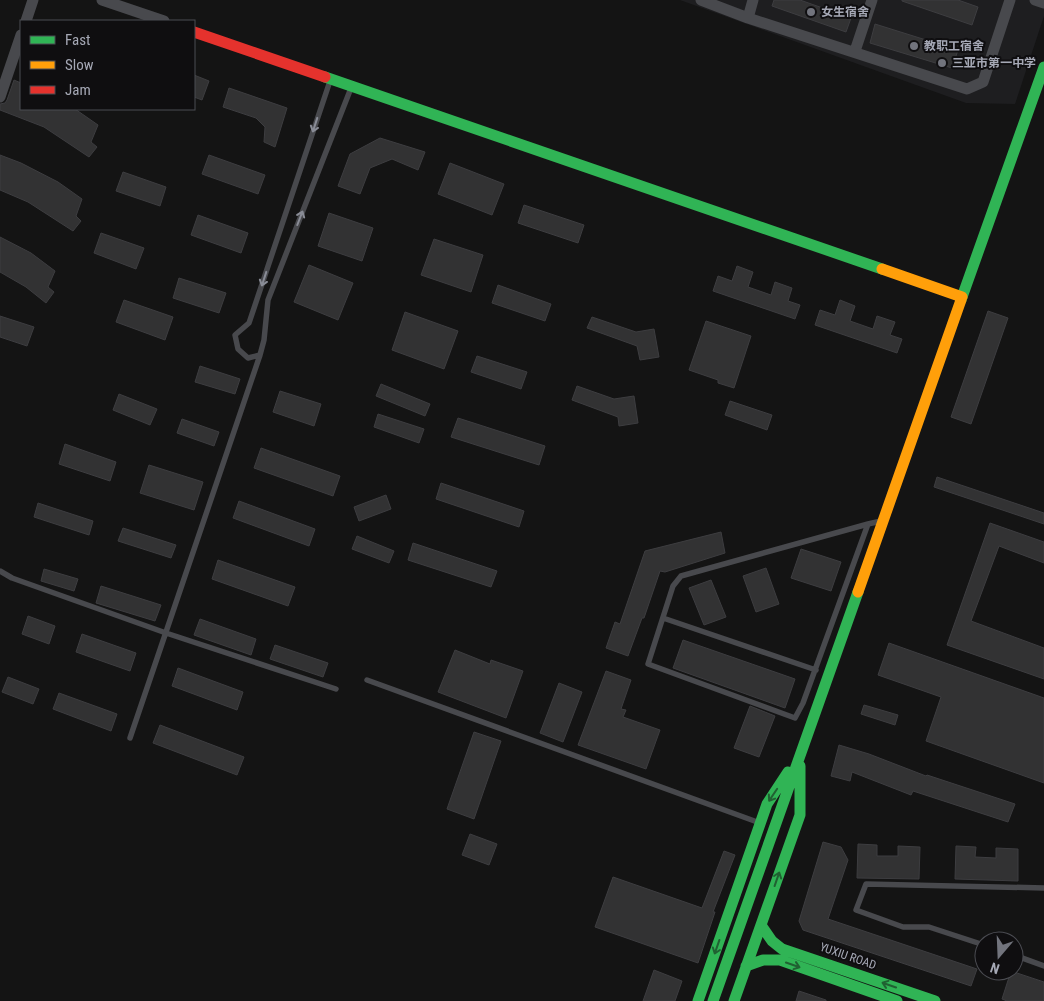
<svg xmlns="http://www.w3.org/2000/svg" width="1044" height="1001" viewBox="0 0 1044 1001" font-family="'Roboto Condensed','Noto Sans SC',sans-serif">
<style>
.built{fill:#1e1e20}
.building{fill:#323233;stroke:#3d3d40}
.lines{fill:none;stroke-linecap:round;stroke-linejoin:round}
.lane{stroke:#48494d;stroke-width:5.5}
.street{stroke:#48494d;stroke-width:11}
.fast{stroke:#30b455;stroke-width:11}
.slow{stroke:#ff9f0a;stroke-width:11}
.jam{stroke:#e5322d;stroke-width:11}
.oneway{stroke:#898c96}
.oneway2{stroke:#206132}
.poi-dot{fill:#72747d;stroke:#0f0e10;stroke-width:2}
.labels{text-anchor:middle;dominant-baseline:central;stroke-width:4;stroke-linejoin:round;paint-order:stroke}
.poi-label{font-size:12px;font-weight:bold;fill:#a5a8b5;stroke:#0f0e10;text-anchor:start}
.street-label{font-size:12px;fill:#a5a8b5;stroke:#0f0e10}
</style>
<rect width="100%" height="100%" fill="#141414"/>
<path class="built" d="M 680,0 L 1044,0 L 1044,16 L 1015,104 L 966,103 Z"/>
<path class="building" d="M 774,0 L 800,0 L 851,18 L 846,32 L 772,6 Z
M 902,0 L 958,0 L 978,7 L 972,25 L 902,1 Z
M 875,24 L 958,50 L 952,68 L 870,43 Z
M 194,75 L 209,81 L 202,100 L 194,97 Z
M 14,80 L 21,83 L 21,109 L 75,109 L 98,125 L 91,142 L 97,147 L 89,157 L 44,127 L 0,110 L 0,104 L 5,103 L 7,100 Z
M 229,88 L 287,108 L 275,147 L 264,142 L 265,127 L 256,118 L 223,107 Z
M 380,138 L 425,152 L 418,170 L 392,159 L 370,168 L 360,194 L 338,186 L 350,154 Z
M 0,155 L 21,163 L 58,182 L 82,199 L 76,216 L 81,221 L 73,231 L 28,202 L 0,190 Z
M 209,155 L 265,175 L 258,194 L 202,174 Z
M 450,163 L 504,184 L 492,215 L 438,194 Z
M 123,172 L 166,187 L 160,206 L 116,191 Z
M 524,205 L 584,225 L 578,243 L 518,223 Z
M 329,213 L 373,228 L 362,261 L 318,246 Z
M 198,215 L 248,233 L 241,253 L 191,235 Z
M 101,233 L 144,248 L 136,269 L 94,253 Z
M 0,237 L 31,253 L 55,271 L 48,287 L 54,292 L 46,303 L 26,287 L 0,272 Z
M 434,239 L 483,255 L 471,292 L 421,275 Z
M 309,265 L 353,283 L 338,320 L 294,302 Z
M 737,266 L 753,272 L 748,287 L 771,295 L 775,282 L 792,288 L 788,301 L 800,305 L 795,319 L 713,291 L 718,276 L 732,281 Z
M 179,278 L 226,293 L 219,313 L 173,298 Z
M 498,285 L 551,304 L 545,321 L 492,303 Z
M 124,300 L 173,317 L 165,340 L 116,322 Z
M 840,300 L 855,306 L 850,321 L 873,329 L 877,316 L 895,322 L 890,335 L 902,339 L 897,353 L 815,325 L 820,310 L 835,315 Z
M 988,311 L 1008,318 L 971,424 L 951,417 Z
M 405,312 L 458,331 L 444,369 L 392,350 Z
M 0,316 L 34,327 L 27,346 L 0,337 Z
M 592,317 L 636,332 L 654,329 L 659,357 L 640,360 L 637,346 L 587,328 Z
M 706,321 L 751,336 L 734,388 L 718,383 L 718,380 L 689,370 Z
M 477,356 L 527,372 L 521,389 L 471,372 Z
M 200,366 L 240,379 L 235,394 L 195,382 Z
M 381,384 L 430,404 L 425,416 L 376,396 Z
M 577,386 L 614,399 L 634,396 L 638,423 L 619,426 L 618,417 L 572,400 Z
M 280,391 L 321,404 L 314,426 L 273,412 Z
M 119,394 L 157,409 L 150,425 L 113,410 Z
M 730,401 L 772,415 L 767,430 L 725,415 Z
M 378,414 L 424,429 L 419,443 L 374,427 Z
M 458,418 L 545,446 L 539,465 L 451,437 Z
M 182,419 L 219,432 L 214,446 L 177,433 Z
M 65,444 L 116,462 L 110,481 L 59,464 Z
M 261,448 L 340,476 L 333,496 L 254,468 Z
M 149,465 L 203,482 L 194,510 L 140,493 Z
M 937,477 L 1044,513 L 1044,524 L 934,487 Z
M 441,483 L 524,511 L 519,527 L 436,499 Z
M 386,495 L 391,509 L 359,521 L 354,507 Z
M 239,501 L 315,529 L 309,546 L 233,518 Z
M 38,503 L 93,521 L 89,535 L 34,517 Z
M 990,523 L 1044,542 L 1044,563 L 999,546 L 971,621 L 1044,648 L 1044,679 L 947,645 Z
M 123,528 L 176,545 L 171,558 L 118,541 Z
M 721,532 L 725,553 L 665,572 L 660,571 L 644,618 L 642,618 L 628,656 L 606,648 L 615,622 L 620,624 L 645,551 Z
M 357,536 L 394,551 L 389,563 L 352,549 Z
M 413,543 L 497,571 L 491,587 L 408,560 Z
M 801,549 L 841,562 L 831,591 L 791,578 Z
M 218,560 L 295,587 L 288,606 L 212,579 Z
M 766,568 L 779,604 L 756,612 L 743,576 Z
M 44,569 L 78,579 L 74,591 L 41,581 Z
M 711,580 L 726,617 L 704,625 L 689,588 Z
M 101,586 L 161,605 L 155,621 L 96,603 Z
M 28,616 L 55,626 L 49,644 L 22,634 Z
M 200,619 L 256,639 L 251,655 L 194,635 Z
M 82,634 L 136,653 L 130,671 L 76,652 Z
M 683,640 L 795,679 L 785,708 L 673,668 Z
M 889,643 L 1044,698 L 1044,783 L 926,741 L 941,697 L 878,675 Z
M 275,645 L 328,663 L 323,677 L 270,659 Z
M 455,650 L 490,664 L 491,660 L 523,671 L 506,718 L 438,692 Z
M 178,668 L 243,692 L 237,710 L 172,686 Z
M 606,671 L 631,680 L 621,709 L 626,710 L 623,717 L 660,730 L 646,769 L 578,745 Z
M 8,677 L 39,689 L 33,704 L 2,692 Z
M 559,683 L 582,692 L 563,742 L 540,733 Z
M 59,693 L 117,714 L 111,731 L 53,709 Z
M 864,705 L 898,715 L 895,725 L 861,714 Z
M 750,706 L 775,716 L 759,757 L 734,748 Z
M 160,725 L 244,757 L 237,775 L 153,743 Z
M 474,732 L 501,741 L 474,819 L 447,809 Z
M 839,745 L 869,754 L 926,776 L 927,775 L 1015,804 L 1008,822 L 913,791 L 911,795 L 852,772 L 850,781 L 831,776 Z
M 470,834 L 497,844 L 489,865 L 462,855 Z
M 823,842 L 841,847 L 848,860 L 828,919 L 977,969 L 971,986 L 803,930 L 799,921 Z
M 858,844 L 877,845 L 877,856 L 898,856 L 898,846 L 920,847 L 919,879 L 857,878 Z
M 956,846 L 976,847 L 975,857 L 996,858 L 996,848 L 1018,849 L 1018,881 L 955,879 Z
M 724,851 L 735,855 L 713,912 L 715,912 L 698,963 L 595,927 L 613,877 L 702,908 Z
M 654,970 L 682,981 L 675,1001 L 643,1001 Z
M 1011,971 L 1044,982 L 1044,1001 L 1007,1001 L 1002,999 Z
M 799,991 L 826,1000 L 826,1001 L 796,1001 Z"/>
<g class="lines">
<path class="lane" d="M 330,81 L 249,323 L 235,335 L 238,349 L 248,358 L 260,355 L 264,340 L 268,300 L 351,88
M 868,524 L 803,703 L 795,718 L 648,664 L 673,586 L 681,576 L 868,524 L 881,521
M 0,571 L 12,578 L 166,633 L 336,689
M 663,618 L 816,670
M 367,680 L 760,823
M 130,738 L 260,355
M 984,945 L 929,927 L 903,927 L 856,910 L 866,884 L 1044,888
M 1014,955 L 1044,966"/>
<path class="street" d="M 102,0 L 164,21
M 701,0 L 748,18 L 967,89 L 983,82 L 1010,0
M 1035,0 L 1044,3
M 748,18 L 753,0
M 26,21 L 33,0
M 855,51 L 872,0
M 0,97 L 21,35"/>
<path class="fast" d="M 325,77 L 882,269
M 961,300 L 1044,67
M 761,925 L 772,941 L 782,949 L 935,1001
M 746,966 L 763,960 L 780,960 L 897,1001
M 698,1001 L 767,804 L 788,772
M 713,1001 L 858,592
M 734,1001 L 800,815 L 800,766"/>
<path class="slow" d="M 882,269 L 962,297
M 858,592 L 961,300"/>
<path class="jam" d="M 194,32 L 325,77"/>
</g>
<defs><path id="oneway-shaft" d="M-6 0H5M1.5-3L5.5 0L1.5 3" fill="none" stroke-width="1.6" stroke-linecap="round" stroke-linejoin="round" transform="scale(1.25)"/></defs>
<g class="oneway">
<use href="#oneway-shaft" transform="translate(315 125) rotate(108)"/>
<use href="#oneway-shaft" transform="translate(300 218) rotate(-69)"/>
<use href="#oneway-shaft" transform="translate(264 279) rotate(108)"/>
</g>
<g class="oneway2">
<use href="#oneway-shaft" transform="translate(773 795) rotate(124)"/>
<use href="#oneway-shaft" transform="translate(777 879) rotate(-71)"/>
<use href="#oneway-shaft" transform="translate(717 947) rotate(109)"/>
<use href="#oneway-shaft" transform="translate(793 965) rotate(19)"/>
<use href="#oneway-shaft" transform="translate(889 985) rotate(-161)"/>
</g>
<g class="poi-dot">
<circle cx="811" cy="12" r="5"/>
<circle cx="914" cy="46" r="5"/>
<circle cx="942" cy="63" r="5"/>
</g>
<g class="labels">
<g class="poi-label">
<text x="821" y="12">女生宿舍</text>
<text x="924" y="46">教职工宿舍</text>
<text x="952" y="63">三亚市第一中学</text>
</g>
<g class="street-label">
<text transform="translate(848 956) rotate(19)">YUXIU ROAD</text>
</g>
</g>
<rect x="20" y="20" width="175" height="90" fill="#0f0e10" stroke="#4b4c52"/>
<rect x="30" y="36" width="25" height="8" fill="#30b455" stroke="#4b4c52"/>
<text x="65" y="45" font-size="15" fill="#a5a8b5">Fast</text>
<rect x="30" y="61" width="25" height="8" fill="#ff9f0a" stroke="#4b4c52"/>
<text x="65" y="70" font-size="15" fill="#a5a8b5">Slow</text>
<rect x="30" y="86" width="25" height="8" fill="#e5322d" stroke="#4b4c52"/>
<text x="65" y="95" font-size="15" fill="#a5a8b5">Jam</text>
<g transform="translate(999 956) rotate(199)"><circle r="24" fill="#0f0e10" stroke="#4b4c52"/>
<path d="M0-4L9 19L0 12L-9 19Z" fill="#72747d"/>
<text y="-8" font-size="14" font-weight="bold" text-anchor="middle" fill="#a5a8b5">N</text>
</g>
</svg>
